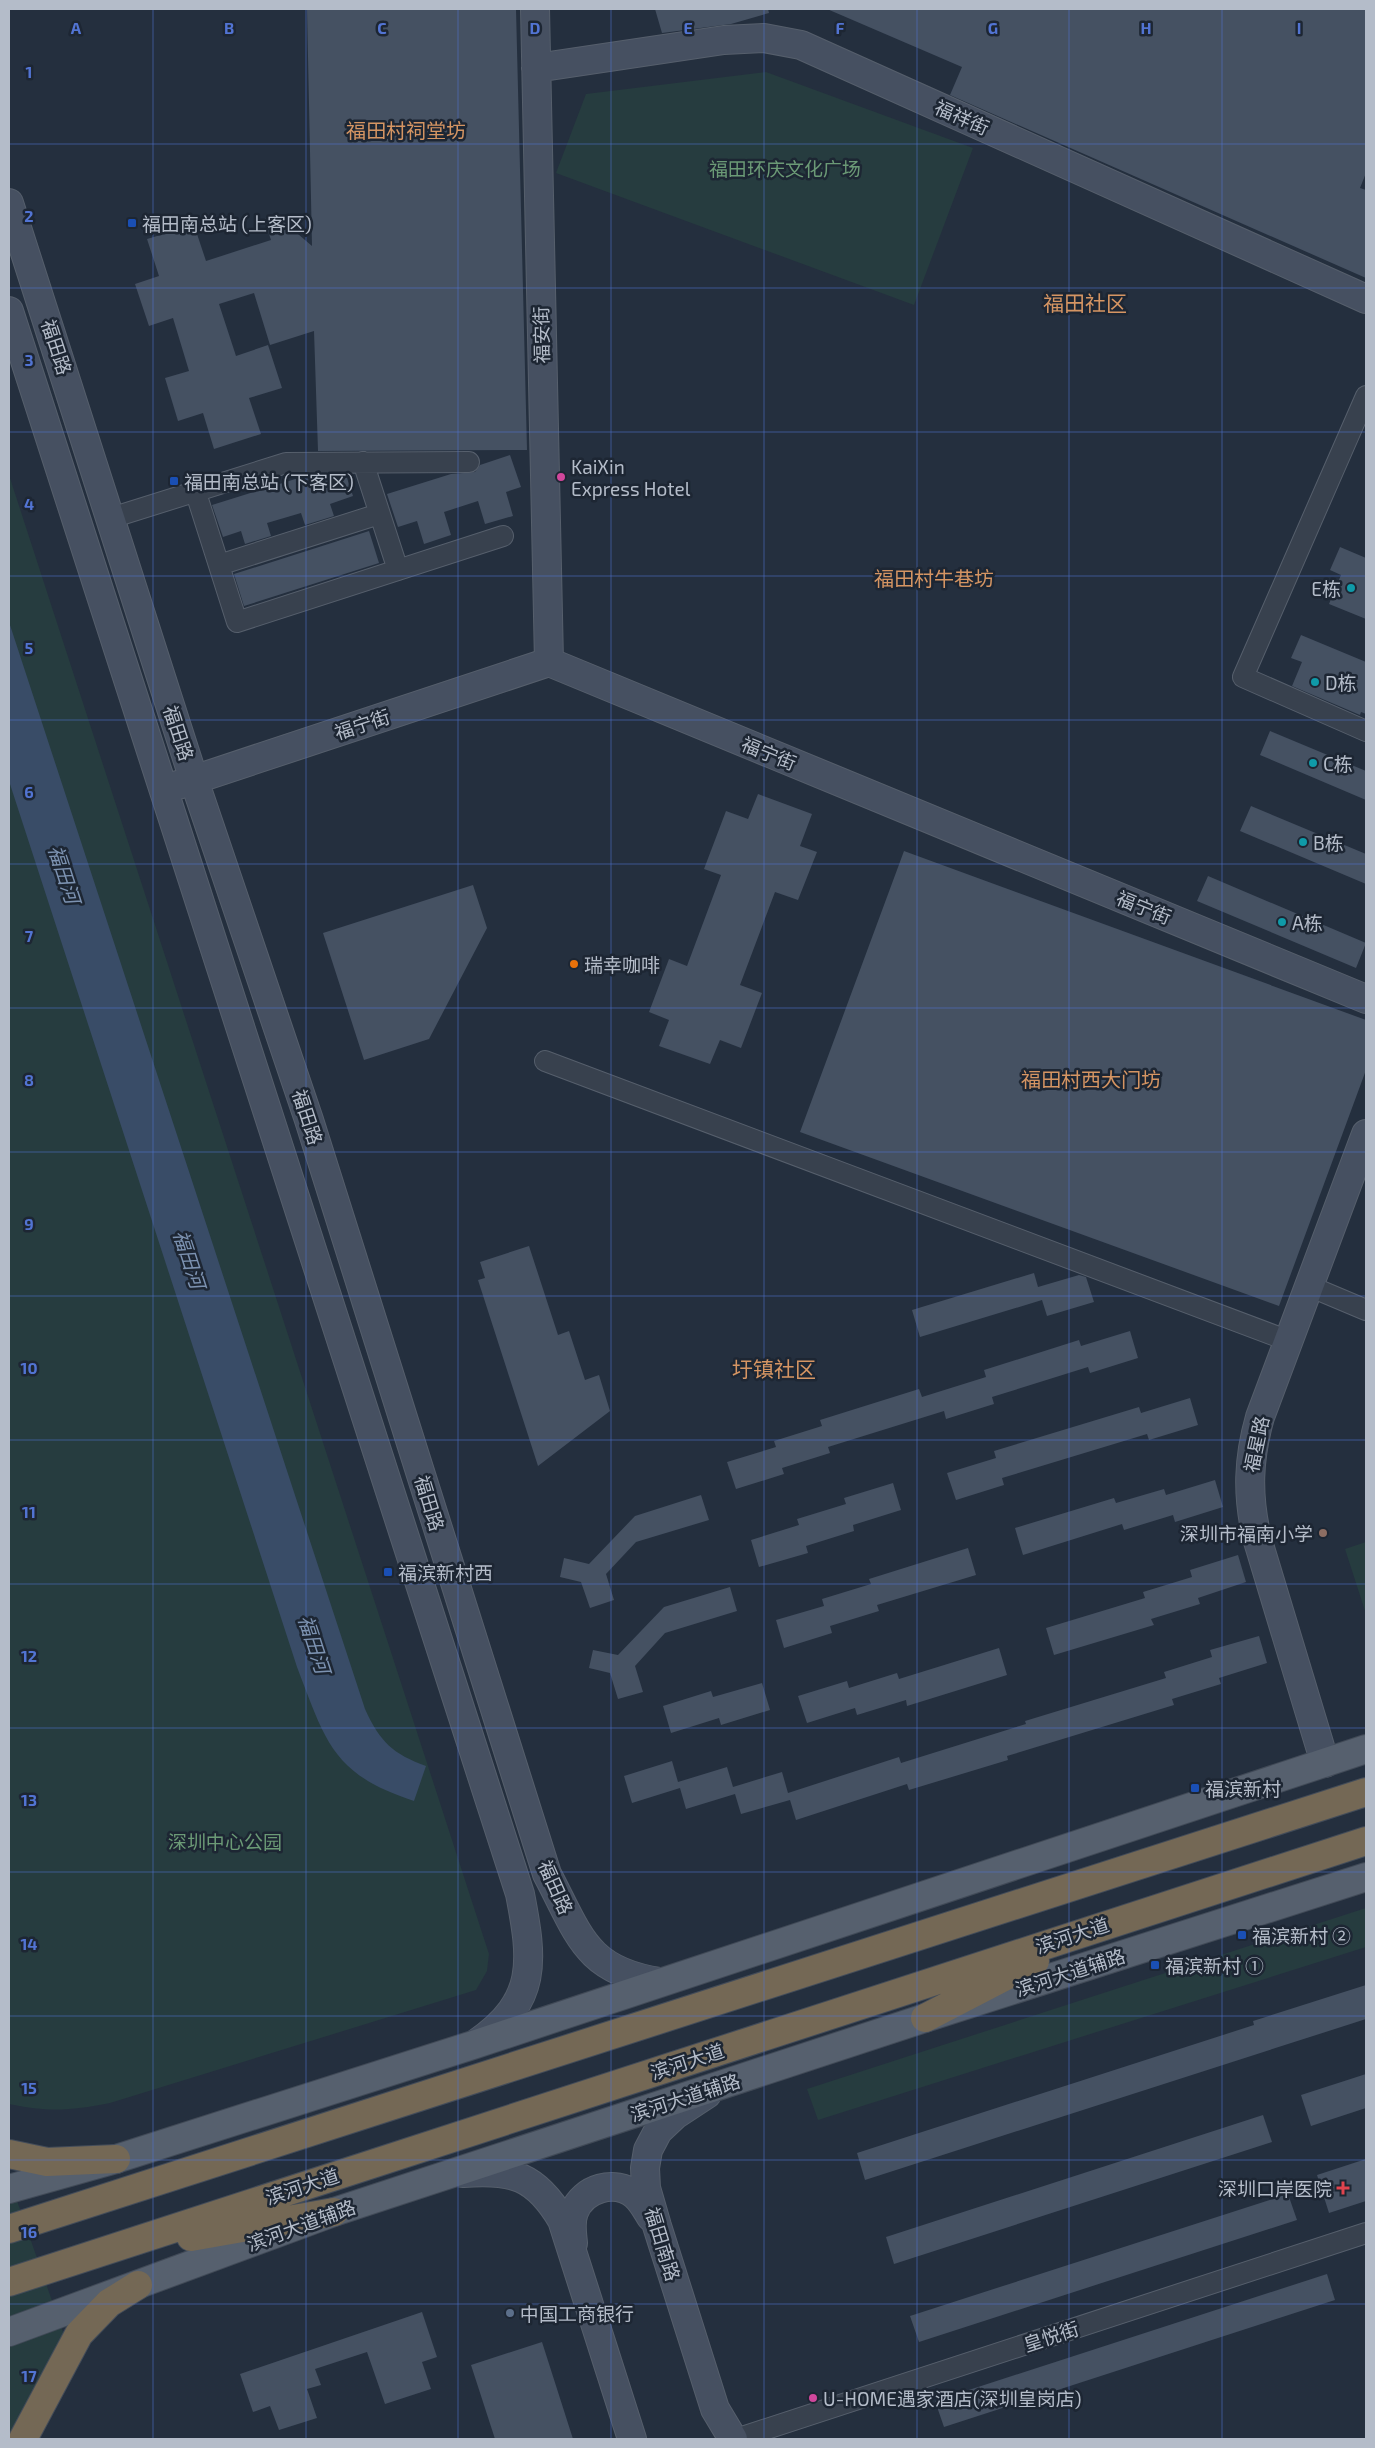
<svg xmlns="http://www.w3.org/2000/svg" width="1375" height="2448" viewBox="0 0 1375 2448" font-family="'Exo 2','Noto Sans SC',sans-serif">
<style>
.green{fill:#263c3f}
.water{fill:#394c67}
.building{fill:#455162}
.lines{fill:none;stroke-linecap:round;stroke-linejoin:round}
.street-casing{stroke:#565f6c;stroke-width:22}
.secondary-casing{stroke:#565f6c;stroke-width:30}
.primary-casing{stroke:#414a57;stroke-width:30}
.highway-casing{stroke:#434c59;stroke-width:30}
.street{stroke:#38414e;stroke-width:20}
.secondary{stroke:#465061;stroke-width:28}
.primary{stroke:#56606e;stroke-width:28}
.highway{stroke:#746855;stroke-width:28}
.grid{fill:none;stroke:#5274d3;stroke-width:1;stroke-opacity:0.55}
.transit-dot{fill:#1a4fb4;stroke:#1d2633;stroke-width:2}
.hotel-dot{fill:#d1479c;stroke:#1d2633;stroke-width:2}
.culture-dot{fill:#0f9aa8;stroke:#1d2633;stroke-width:2}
.food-dot{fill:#e8710a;stroke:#1d2633;stroke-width:2}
.education-dot{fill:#8d6e63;stroke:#1d2633;stroke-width:2}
.health-dot{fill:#e0444e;stroke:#1d2633;stroke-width:2}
.service-dot{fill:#5c6f8a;stroke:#1d2633;stroke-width:2}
.labels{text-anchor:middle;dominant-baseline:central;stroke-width:5;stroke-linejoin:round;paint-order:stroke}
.street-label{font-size:19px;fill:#b4bcc9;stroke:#1d2633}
.park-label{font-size:19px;fill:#6b9a76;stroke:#1d2633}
.poi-label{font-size:19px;fill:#b4bcc9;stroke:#1d2633;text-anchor:start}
.neighbourhood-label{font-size:20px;fill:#d59563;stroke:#1d2633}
.water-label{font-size:20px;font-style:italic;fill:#7c92b1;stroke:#1d2633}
.quarter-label{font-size:21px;fill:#d59563;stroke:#1d2633}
.grid-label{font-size:16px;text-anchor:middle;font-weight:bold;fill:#5274d3;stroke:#1d2633;stroke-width:5;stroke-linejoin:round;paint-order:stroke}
</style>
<rect width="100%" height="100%" fill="#242f3e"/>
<path class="green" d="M 766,72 L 973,148 L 914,305 L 556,173 L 586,94 Z
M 9,475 L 489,1954 L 487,1971 L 476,1990 L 110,2103 C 70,2111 48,2112 9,2104 Z
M 1366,1542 L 1366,1614 L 1345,1549 Z
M 1366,1908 L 1366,1947 L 818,2120 L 807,2089 Z
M 9,2178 L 64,2335 L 9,2438 Z"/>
<path class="water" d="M 9,622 L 365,1709 C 380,1742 393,1754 426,1766 L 414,1801 C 332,1774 326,1742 297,1667 L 9,781 Z"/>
<path class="building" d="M 307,9 L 516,9 L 527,450 L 318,451 L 314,331 L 270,345 L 254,293 L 219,304 L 236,356 L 268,345 L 282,388 L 249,398 L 261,434 L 214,449 L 203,413 L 178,421 L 165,378 L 189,371 L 173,318 L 149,326 L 135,284 L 159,276 L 147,239 L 194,225 L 206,261 L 271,240 L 264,219 L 277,216 L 312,246 Z
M 655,9 L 768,9 L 769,13 L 731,24 L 662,33 Z
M 827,9 L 1366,9 L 1366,173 L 1360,188 L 1366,190 L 1366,278 L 950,95 L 962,67 Z
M 510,455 L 521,487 L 506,492 L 513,516 L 485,524 L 478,501 L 444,512 L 451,535 L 424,544 L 417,521 L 398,527 L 387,494 L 451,474 L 475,472 L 480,465 Z
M 308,475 L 346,475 L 353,496 L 330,504 L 334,516 L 305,525 L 301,513 L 267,523 L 271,536 L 245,544 L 241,531 L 223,537 L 212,505 Z
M 369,531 L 379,563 L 244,606 L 234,574 Z
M 1340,547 L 1366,558 L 1366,619 L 1329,604 L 1341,575 L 1330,570 Z
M 1301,635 L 1366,662 L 1366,714 L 1361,712 L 1360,715 L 1292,686 L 1302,662 L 1291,658 Z
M 1270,731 L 1366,771 L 1366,800 L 1260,755 Z
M 758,794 L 812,814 L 800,846 L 817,852 L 798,900 L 775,892 L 740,985 L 762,993 L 741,1048 L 720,1040 L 710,1064 L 659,1046 L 669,1020 L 649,1012 L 669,959 L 687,966 L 721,875 L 704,869 L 726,811 L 748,819 Z
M 1251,806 L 1366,854 L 1366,884 L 1240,831 Z
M 904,851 L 1366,1020 L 1366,1070 L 1279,1306 L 800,1132 Z
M 1208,876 L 1366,943 L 1356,968 L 1197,901 Z
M 473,885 L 487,928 L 429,1039 L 364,1060 L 323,933 Z
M 529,1246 L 558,1335 L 569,1331 L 585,1380 L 599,1375 L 610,1411 L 538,1466 L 478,1280 L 485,1278 L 480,1262 Z
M 1034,1273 L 1038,1287 L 1079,1275 L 1086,1277 L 1094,1302 L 1047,1316 L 1042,1300 L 920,1337 L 912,1310 Z
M 1130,1331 L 1138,1358 L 1090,1373 L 1088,1367 L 992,1397 L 994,1404 L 946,1419 L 944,1411 L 828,1447 L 830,1453 L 782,1468 L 784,1474 L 736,1489 L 727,1462 L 776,1447 L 774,1441 L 822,1426 L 820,1420 L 919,1389 L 922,1397 L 986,1377 L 984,1370 L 1079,1340 L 1081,1346 Z
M 1190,1398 L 1198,1425 L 1149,1440 L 1147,1434 L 1002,1478 L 1004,1485 L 956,1500 L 947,1473 L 996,1458 L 994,1451 L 1139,1407 L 1141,1413 Z
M 1215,1480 L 1223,1507 L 1175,1522 L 1173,1515 L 1124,1530 L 1122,1524 L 1023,1555 L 1015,1528 L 1114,1498 L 1116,1503 L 1164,1489 L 1166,1495 Z
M 893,1483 L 901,1510 L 853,1525 L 854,1531 L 806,1546 L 808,1553 L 759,1567 L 751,1540 L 799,1525 L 797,1519 L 846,1504 L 844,1498 Z
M 701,1495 L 709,1520 L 636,1542 L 606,1574 L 614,1600 L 590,1608 L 581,1582 L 560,1577 L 564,1558 L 589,1564 L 635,1516 Z
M 968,1548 L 976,1575 L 877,1605 L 879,1611 L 830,1626 L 832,1633 L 784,1648 L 776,1620 L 824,1606 L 822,1599 L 871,1584 L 869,1579 Z
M 1238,1555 L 1246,1582 L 1198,1598 L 1200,1604 L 1151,1619 L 1154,1625 L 1054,1655 L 1046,1628 L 1145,1598 L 1143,1592 L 1192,1577 L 1190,1570 Z
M 730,1587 L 737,1611 L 665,1633 L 635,1666 L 643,1692 L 618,1699 L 610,1673 L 589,1668 L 593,1650 L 618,1655 L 664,1607 Z
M 1259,1636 L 1267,1663 L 1219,1678 L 1221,1684 L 1172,1699 L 1174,1705 L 1007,1756 L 1008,1760 L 909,1790 L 907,1784 L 796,1820 L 790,1800 L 741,1814 L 735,1794 L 686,1809 L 680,1788 L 632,1803 L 624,1776 L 672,1761 L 678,1782 L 727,1767 L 733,1787 L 782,1772 L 788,1793 L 899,1757 L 901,1763 L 1026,1724 L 1025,1721 L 1166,1678 L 1164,1672 L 1212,1657 L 1210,1650 Z
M 999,1648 L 1007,1675 L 907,1706 L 906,1700 L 857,1715 L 855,1708 L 807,1723 L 798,1696 L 847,1681 L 849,1688 L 897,1673 L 899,1679 Z
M 762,1683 L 770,1710 L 721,1725 L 719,1718 L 671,1733 L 663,1706 L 711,1691 L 713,1697 Z
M 1366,1985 L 1366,2019 L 865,2180 L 857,2153 L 1254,2025 L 1253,2021 Z
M 1366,2074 L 1366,2108 L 1311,2126 L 1301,2095 Z
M 1263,2115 L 1272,2142 L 894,2264 L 886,2237 Z
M 1366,2159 L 1366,2201 L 1329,2213 L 1317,2175 Z
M 1288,2194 L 1297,2220 L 919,2342 L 910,2316 Z
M 1327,2274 L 1335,2300 L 944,2427 L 935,2401 Z
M 422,2312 L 437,2357 L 422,2362 L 431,2389 L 385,2404 L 367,2352 L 315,2369 L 321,2385 L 307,2389 L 317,2418 L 279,2430 L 270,2406 L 253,2412 L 240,2374 Z
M 542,2342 L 573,2439 L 495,2439 L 471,2365 Z"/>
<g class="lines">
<defs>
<path id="street" d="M 1366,396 L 1243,677 L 1366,731
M 363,462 L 398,570
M 195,490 L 237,622 L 503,536
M 111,518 L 286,463 L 469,462
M 219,565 L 379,514
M 545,1061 L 1289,1341
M 1309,1286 L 1366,1310
M 736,2439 L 1366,2233"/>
<path id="secondary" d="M 535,9 L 549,662
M 536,68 L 724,40 L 764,38 L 801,45 L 1366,299
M 9,203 L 194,780 L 309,1120 L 547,1874 C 579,1934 585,1971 660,1982
M 9,311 L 520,1894 C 533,1961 538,2001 477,2043
M 178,785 L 549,662 L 1366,999
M 1325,1763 L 1257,1538 C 1247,1495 1248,1459 1260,1417 L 1366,1134
M 707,2094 L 675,2115 L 658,2131 L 648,2150 L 645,2168 L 646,2188 L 657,2226 L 715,2409 L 733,2439
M 463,2173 C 513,2169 536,2176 562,2220 L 632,2439
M 573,2243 C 572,2233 570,2222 574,2212 C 583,2188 615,2179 635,2195 C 642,2201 646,2209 651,2217"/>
<path id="primary" d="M 9,2189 L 116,2159 L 473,2045 L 1366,1749
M 9,2332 L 334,2212 L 925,2018 L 1366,1877"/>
<path id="highway" d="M 925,2018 L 1035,1961
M 9,2154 L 47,2162 L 116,2159
M 9,2229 L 1366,1792
M 191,2237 L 334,2212
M 9,2282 L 1366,1841
M 23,2439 L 79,2334 L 109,2303 L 138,2285"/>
</defs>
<use href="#street" class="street-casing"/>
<use href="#secondary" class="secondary-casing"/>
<use href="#primary" class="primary-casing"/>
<use href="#highway" class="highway-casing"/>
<use href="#street" class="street"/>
<use href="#secondary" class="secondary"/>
<use href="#primary" class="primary"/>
<use href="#highway" class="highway"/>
</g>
<path class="grid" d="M 153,9 L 153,2439M 306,9 L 306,2439M 458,9 L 458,2439M 611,9 L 611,2439M 764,9 L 764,2439M 917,9 L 917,2439M 1069,9 L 1069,2439M 1222,9 L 1222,2439M 9,144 L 1366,144M 9,288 L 1366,288M 9,432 L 1366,432M 9,576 L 1366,576M 9,720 L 1366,720M 9,864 L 1366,864M 9,1008 L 1366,1008M 9,1152 L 1366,1152M 9,1296 L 1366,1296M 9,1440 L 1366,1440M 9,1584 L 1366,1584M 9,1728 L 1366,1728M 9,1872 L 1366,1872M 9,2016 L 1366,2016M 9,2160 L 1366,2160M 9,2304 L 1366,2304"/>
<g class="transit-dot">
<rect x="127" y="218" width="10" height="10" rx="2.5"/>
<rect x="169" y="476" width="10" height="10" rx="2.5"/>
<rect x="383" y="1567" width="10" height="10" rx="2.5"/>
<rect x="1190" y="1783" width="10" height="10" rx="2.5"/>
<rect x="1237" y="1930" width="10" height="10" rx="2.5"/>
<rect x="1150" y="1960" width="10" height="10" rx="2.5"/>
</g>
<g class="hotel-dot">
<circle cx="561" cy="477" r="5"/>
<circle cx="813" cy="2398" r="5"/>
</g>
<g class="culture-dot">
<circle cx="1351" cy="588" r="5"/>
<circle cx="1315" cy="682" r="5"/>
<circle cx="1313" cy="763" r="5"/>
<circle cx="1303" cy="842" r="5"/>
<circle cx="1282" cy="922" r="5"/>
</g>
<circle class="food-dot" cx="574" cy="964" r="5"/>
<circle class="education-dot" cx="1323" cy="1533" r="5"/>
<path class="health-dot" d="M1340.5 2180.5h5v5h5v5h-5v5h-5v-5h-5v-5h5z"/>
<circle class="service-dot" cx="510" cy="2313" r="5"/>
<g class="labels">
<g class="street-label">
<text transform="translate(962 117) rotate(24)">福祥街</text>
<text transform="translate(541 335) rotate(-91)">福安街</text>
<text transform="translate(57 347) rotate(72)">福田路</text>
<text transform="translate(362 724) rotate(-18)">福宁街</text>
<text transform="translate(179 733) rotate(72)">福田路</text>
<text transform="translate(769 753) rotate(22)">福宁街</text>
<text transform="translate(1144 907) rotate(22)">福宁街</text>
<text transform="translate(308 1117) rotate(72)">福田路</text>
<text transform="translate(1256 1444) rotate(-78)">福星路</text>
<text transform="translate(430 1503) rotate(73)">福田路</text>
<text transform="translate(556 1887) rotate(66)">福田路</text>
<text transform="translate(1072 1935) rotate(-18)">滨河大道</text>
<text transform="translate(1070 1972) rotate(-18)">滨河大道辅路</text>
<text transform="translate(687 2061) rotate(-18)">滨河大道</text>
<text transform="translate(685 2097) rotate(-18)">滨河大道辅路</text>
<text transform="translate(302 2186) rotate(-18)">滨河大道</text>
<text transform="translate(301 2225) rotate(-20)">滨河大道辅路</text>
<text transform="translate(663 2244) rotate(73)">福田南路</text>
<text transform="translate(1051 2336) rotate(-18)">皇悦街</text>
</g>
<g class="park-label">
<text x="785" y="168">福田环庆文化广场</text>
<text x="225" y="1841">深圳中心公园</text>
</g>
<g class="poi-label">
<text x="142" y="223">福田南总站 (上客区)</text>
<text x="571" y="466">KaiXin<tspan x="571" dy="22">Express Hotel</tspan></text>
<text x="184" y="481">福田南总站 (下客区)</text>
<text x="1341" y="588" text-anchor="end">E栋</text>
<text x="1325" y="682">D栋</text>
<text x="1323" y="763">C栋</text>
<text x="1313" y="842">B栋</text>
<text x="1292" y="922">A栋</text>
<text x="584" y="964">瑞幸咖啡</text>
<text x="1313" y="1533" text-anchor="end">深圳市福南小学</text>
<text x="398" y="1572">福滨新村西</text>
<text x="1205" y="1788">福滨新村</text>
<text x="1252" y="1935">福滨新村 ②</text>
<text x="1165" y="1965">福滨新村 ①</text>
<text x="1332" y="2188" text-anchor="end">深圳口岸医院</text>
<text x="520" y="2313">中国工商银行</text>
<text x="823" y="2398">U-HOME遇家酒店(深圳皇岗店)</text>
</g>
<g class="neighbourhood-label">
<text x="406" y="130">福田村祠堂坊</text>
<text x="934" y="578">福田村牛巷坊</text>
<text x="1091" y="1079">福田村西大门坊</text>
</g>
<g class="water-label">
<text transform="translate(65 874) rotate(72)">福田河</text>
<text transform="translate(190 1259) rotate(72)">福田河</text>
<text transform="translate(315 1644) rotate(72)">福田河</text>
</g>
<g class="quarter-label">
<text x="1085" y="302">福田社区</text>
<text x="774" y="1368">圩镇社区</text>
</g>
</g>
<g class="grid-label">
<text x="76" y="34">A</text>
<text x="229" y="34">B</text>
<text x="382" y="34">C</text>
<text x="535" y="34">D</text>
<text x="688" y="34">E</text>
<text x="840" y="34">F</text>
<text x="993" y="34">G</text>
<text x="1146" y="34">H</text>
<text x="1299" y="34">I</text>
<text x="29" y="78">1</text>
<text x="29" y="222">2</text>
<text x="29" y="366">3</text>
<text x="29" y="510">4</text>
<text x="29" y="654">5</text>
<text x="29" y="798">6</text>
<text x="29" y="942">7</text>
<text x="29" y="1086">8</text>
<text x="29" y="1230">9</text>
<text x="29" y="1374">10</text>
<text x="29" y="1518">11</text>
<text x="29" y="1662">12</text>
<text x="29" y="1806">13</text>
<text x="29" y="1950">14</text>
<text x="29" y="2094">15</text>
<text x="29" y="2238">16</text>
<text x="29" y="2382">17</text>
</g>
<rect width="1375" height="2448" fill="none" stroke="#b4bcc9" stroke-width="20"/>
</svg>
